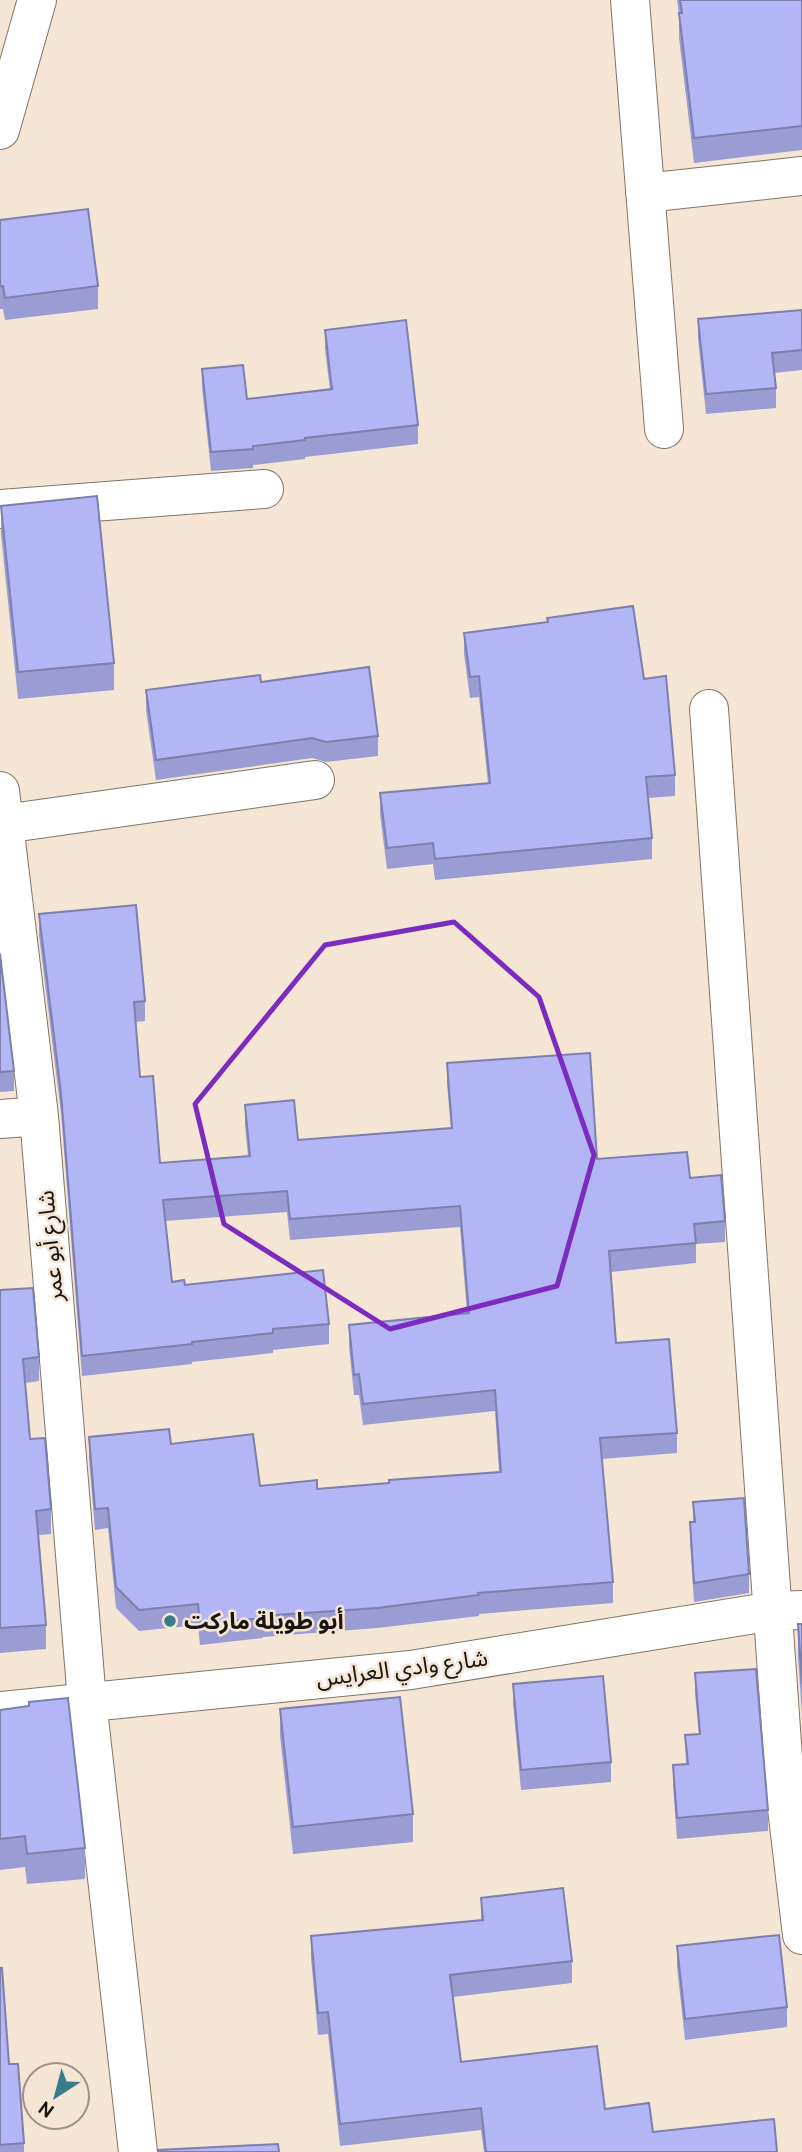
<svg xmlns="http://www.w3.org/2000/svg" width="802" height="2152" viewBox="0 0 802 2152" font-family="Cabin,'Noto Sans Arabic',sans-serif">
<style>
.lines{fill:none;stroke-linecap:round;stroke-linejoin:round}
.minor-casing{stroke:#827466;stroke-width:40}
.minor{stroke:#fff;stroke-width:38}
.wall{fill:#9a9dd3}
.building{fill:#b3b6f5;stroke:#7d7fac;stroke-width:2}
.marked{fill:none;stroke:#7b2cbf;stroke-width:5;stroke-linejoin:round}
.poi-dot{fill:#387c8b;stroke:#f5e5d5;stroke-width:2.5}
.labels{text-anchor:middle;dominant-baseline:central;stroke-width:5;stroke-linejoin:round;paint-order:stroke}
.street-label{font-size:23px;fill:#1a150f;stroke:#f5e5d5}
.poi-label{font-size:23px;font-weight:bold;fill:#1a150f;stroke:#f5e5d5;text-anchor:start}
</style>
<rect width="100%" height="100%" fill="#f5e5d5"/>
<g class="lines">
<defs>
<path id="minor" d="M 630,0 L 664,429
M 0,130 L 37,0
M 645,193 L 802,176
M 0,509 L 264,489
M 709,709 L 786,1800 L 802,1935
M 0,791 L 39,1116 L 87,1701 L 138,2152
M 4,824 L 315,780
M 0,1119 L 39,1116
M 0,1711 L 411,1670 L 773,1611 L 802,1610"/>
</defs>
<use href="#minor" class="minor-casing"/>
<use href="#minor" class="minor"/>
</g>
<path class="wall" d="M 677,0 L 802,0 L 802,150 L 694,163 L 679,38 L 679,15 Z
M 0,220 L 98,286 L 98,309 L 5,320 L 3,309 L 0,309 Z
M 802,310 L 802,370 L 774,373 L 776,388 L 776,408 L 706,414 L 698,339 L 698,319 Z
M 325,330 L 418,425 L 418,444 L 305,457 L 305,459 L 253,465 L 253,468 L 211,471 L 202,388 L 202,369 L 247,399 L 330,390 L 325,349 Z
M 1,506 L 114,663 L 114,690 L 18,699 L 1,534 Z
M 464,633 L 644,679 L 675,775 L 675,796 L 648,798 L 652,838 L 652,859 L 435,880 L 433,864 L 387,869 L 380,814 L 380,793 L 488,783 L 479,697 L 470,698 L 464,654 Z
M 261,682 L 378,736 L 378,756 L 326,762 L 312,758 L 156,780 L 146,710 L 146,690 Z
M 39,914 L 145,1001 L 145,1021 L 136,1022 L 140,1077 L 160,1163 L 248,1156 L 245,1125 L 245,1105 L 298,1140 L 451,1128 L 447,1084 L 447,1063 L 597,1159 L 690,1178 L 725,1221 L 725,1242 L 696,1244 L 696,1263 L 611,1272 L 616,1343 L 677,1433 L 677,1453 L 602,1459 L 613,1582 L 613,1603 L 479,1614 L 479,1616 L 377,1628 L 263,1637 L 263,1638 L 200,1645 L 198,1625 L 139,1631 L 116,1608 L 108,1528 L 95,1530 L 89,1458 L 89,1437 L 171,1444 L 260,1486 L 317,1489 L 389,1483 L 499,1472 L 495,1411 L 363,1425 L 359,1395 L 354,1395 L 349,1346 L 349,1325 L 467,1313 L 460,1227 L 290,1240 L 287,1212 L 165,1221 L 172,1282 L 329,1324 L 329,1344 L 273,1350 L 273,1353 L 192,1362 L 192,1364 L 82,1376 L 61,1113 L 39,935 Z
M 0,954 L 14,1071 L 14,1091 L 0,1092 Z
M 0,1290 L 39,1357 L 39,1381 L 25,1383 L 30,1439 L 51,1509 L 51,1534 L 39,1535 L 46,1625 L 46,1649 L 0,1653 Z
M 693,1502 L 749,1574 L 749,1593 L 694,1602 L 690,1541 L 690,1522 L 693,1522 Z
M 798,1624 L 802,1624 L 802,1716 L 798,1656 Z
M 695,1673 L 768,1810 L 768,1831 L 677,1839 L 673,1785 L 673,1765 L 686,1764 L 685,1735 L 699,1734 L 695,1694 Z
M 513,1684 L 611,1762 L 611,1782 L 521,1790 L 513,1704 Z
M 280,1709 L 413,1814 L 413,1842 L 293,1854 L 280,1736 Z
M 0,1710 L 85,1848 L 85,1879 L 27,1884 L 25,1867 L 0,1870 Z
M 481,1898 L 572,1961 L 572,1983 L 453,1997 L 461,2062 L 605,2109 L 653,2132 L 777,2152 L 484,2152 L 481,2130 L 340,2146 L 328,2034 L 318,2035 L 311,1958 L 311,1936 L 481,1920 Z
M 677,1946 L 787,2007 L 787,2027 L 685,2040 L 677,1967 Z
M 0,1968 L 9,2064 L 24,2143 L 24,2152 L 0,2152 Z"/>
<path class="building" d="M 680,0 L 802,0 L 802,126 L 694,138 L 679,13 L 682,13 Z
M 88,209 L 98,286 L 5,298 L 3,286 L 0,286 L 0,220 Z
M 802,310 L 802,350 L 772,353 L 776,388 L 706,394 L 698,319 Z
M 406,320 L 418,425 L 305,438 L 305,440 L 253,446 L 253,449 L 211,452 L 202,369 L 243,365 L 247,399 L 332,389 L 325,330 Z
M 97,496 L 114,663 L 18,672 L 1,506 Z
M 633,606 L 644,679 L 666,676 L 675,775 L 646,777 L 652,838 L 435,859 L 433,843 L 387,848 L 380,793 L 490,783 L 479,676 L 470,677 L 464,633 L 548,622 L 547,618 Z
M 369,667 L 378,736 L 326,742 L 312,738 L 156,760 L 146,690 L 260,675 L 261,682 Z
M 136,905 L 145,1001 L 134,1002 L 140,1077 L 153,1076 L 160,1163 L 250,1156 L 245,1105 L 294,1100 L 298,1140 L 452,1128 L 447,1063 L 590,1053 L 597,1159 L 687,1152 L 690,1178 L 721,1175 L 725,1221 L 694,1224 L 696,1243 L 609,1251 L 616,1343 L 669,1339 L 677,1433 L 600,1438 L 613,1582 L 478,1593 L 479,1595 L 377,1608 L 263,1616 L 263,1618 L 200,1624 L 198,1604 L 139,1610 L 116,1587 L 108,1508 L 95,1509 L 89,1437 L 169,1429 L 171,1444 L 253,1434 L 260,1486 L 317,1480 L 317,1489 L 389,1483 L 389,1480 L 501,1472 L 495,1390 L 363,1404 L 359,1374 L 354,1375 L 349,1325 L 469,1313 L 460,1206 L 290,1219 L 287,1191 L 163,1200 L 172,1282 L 184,1280 L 185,1285 L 323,1270 L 329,1324 L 273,1329 L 273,1333 L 192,1342 L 192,1344 L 82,1356 L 61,1093 L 39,914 Z
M 0,954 L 14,1071 L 0,1072 Z
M 33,1288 L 39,1357 L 23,1359 L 30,1439 L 45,1438 L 51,1509 L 36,1511 L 46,1625 L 0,1628 L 0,1290 Z
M 744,1498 L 749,1574 L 694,1583 L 690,1522 L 695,1522 L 693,1502 Z
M 798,1624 L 802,1624 L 802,1684 Z
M 756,1669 L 768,1810 L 677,1818 L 673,1765 L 688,1764 L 685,1735 L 700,1734 L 695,1673 Z
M 603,1676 L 611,1762 L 521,1770 L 513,1684 Z
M 400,1697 L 413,1814 L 293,1827 L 280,1709 Z
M 68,1698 L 85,1848 L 27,1854 L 25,1836 L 0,1839 L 0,1710 L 29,1706 L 29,1702 Z
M 563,1888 L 572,1961 L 450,1975 L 461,2062 L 597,2046 L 605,2109 L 649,2103 L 653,2132 L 774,2119 L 777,2152 L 486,2152 L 481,2108 L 340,2124 L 328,2012 L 318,2013 L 311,1936 L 483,1920 L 481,1898 Z
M 779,1935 L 787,2007 L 685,2019 L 677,1946 Z
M 0,1968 L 2,1968 L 9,2064 L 18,2064 L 24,2143 L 0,2145 Z
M 278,2144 L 279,2152 L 159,2152 L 158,2150 Z"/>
<path class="marked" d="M 454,922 L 539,997 L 594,1155 L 557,1286 L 390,1329 L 224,1224 L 195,1104 L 325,945 Z"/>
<circle class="poi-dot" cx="170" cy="1621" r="7"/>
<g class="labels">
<g class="street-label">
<text transform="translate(50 1246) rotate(-95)">شارع أبو عمر</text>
<text transform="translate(402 1668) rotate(-7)">شارع وادي العرايس</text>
</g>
<g class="poi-label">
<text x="184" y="1621">أبو طويلة ماركت</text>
</g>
</g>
<g transform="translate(56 2096) rotate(216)"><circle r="33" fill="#f5e5d5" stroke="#9d9286" stroke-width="2"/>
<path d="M0-5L12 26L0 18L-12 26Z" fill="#387c8b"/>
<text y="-10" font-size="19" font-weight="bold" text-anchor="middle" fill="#1a150f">N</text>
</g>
</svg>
